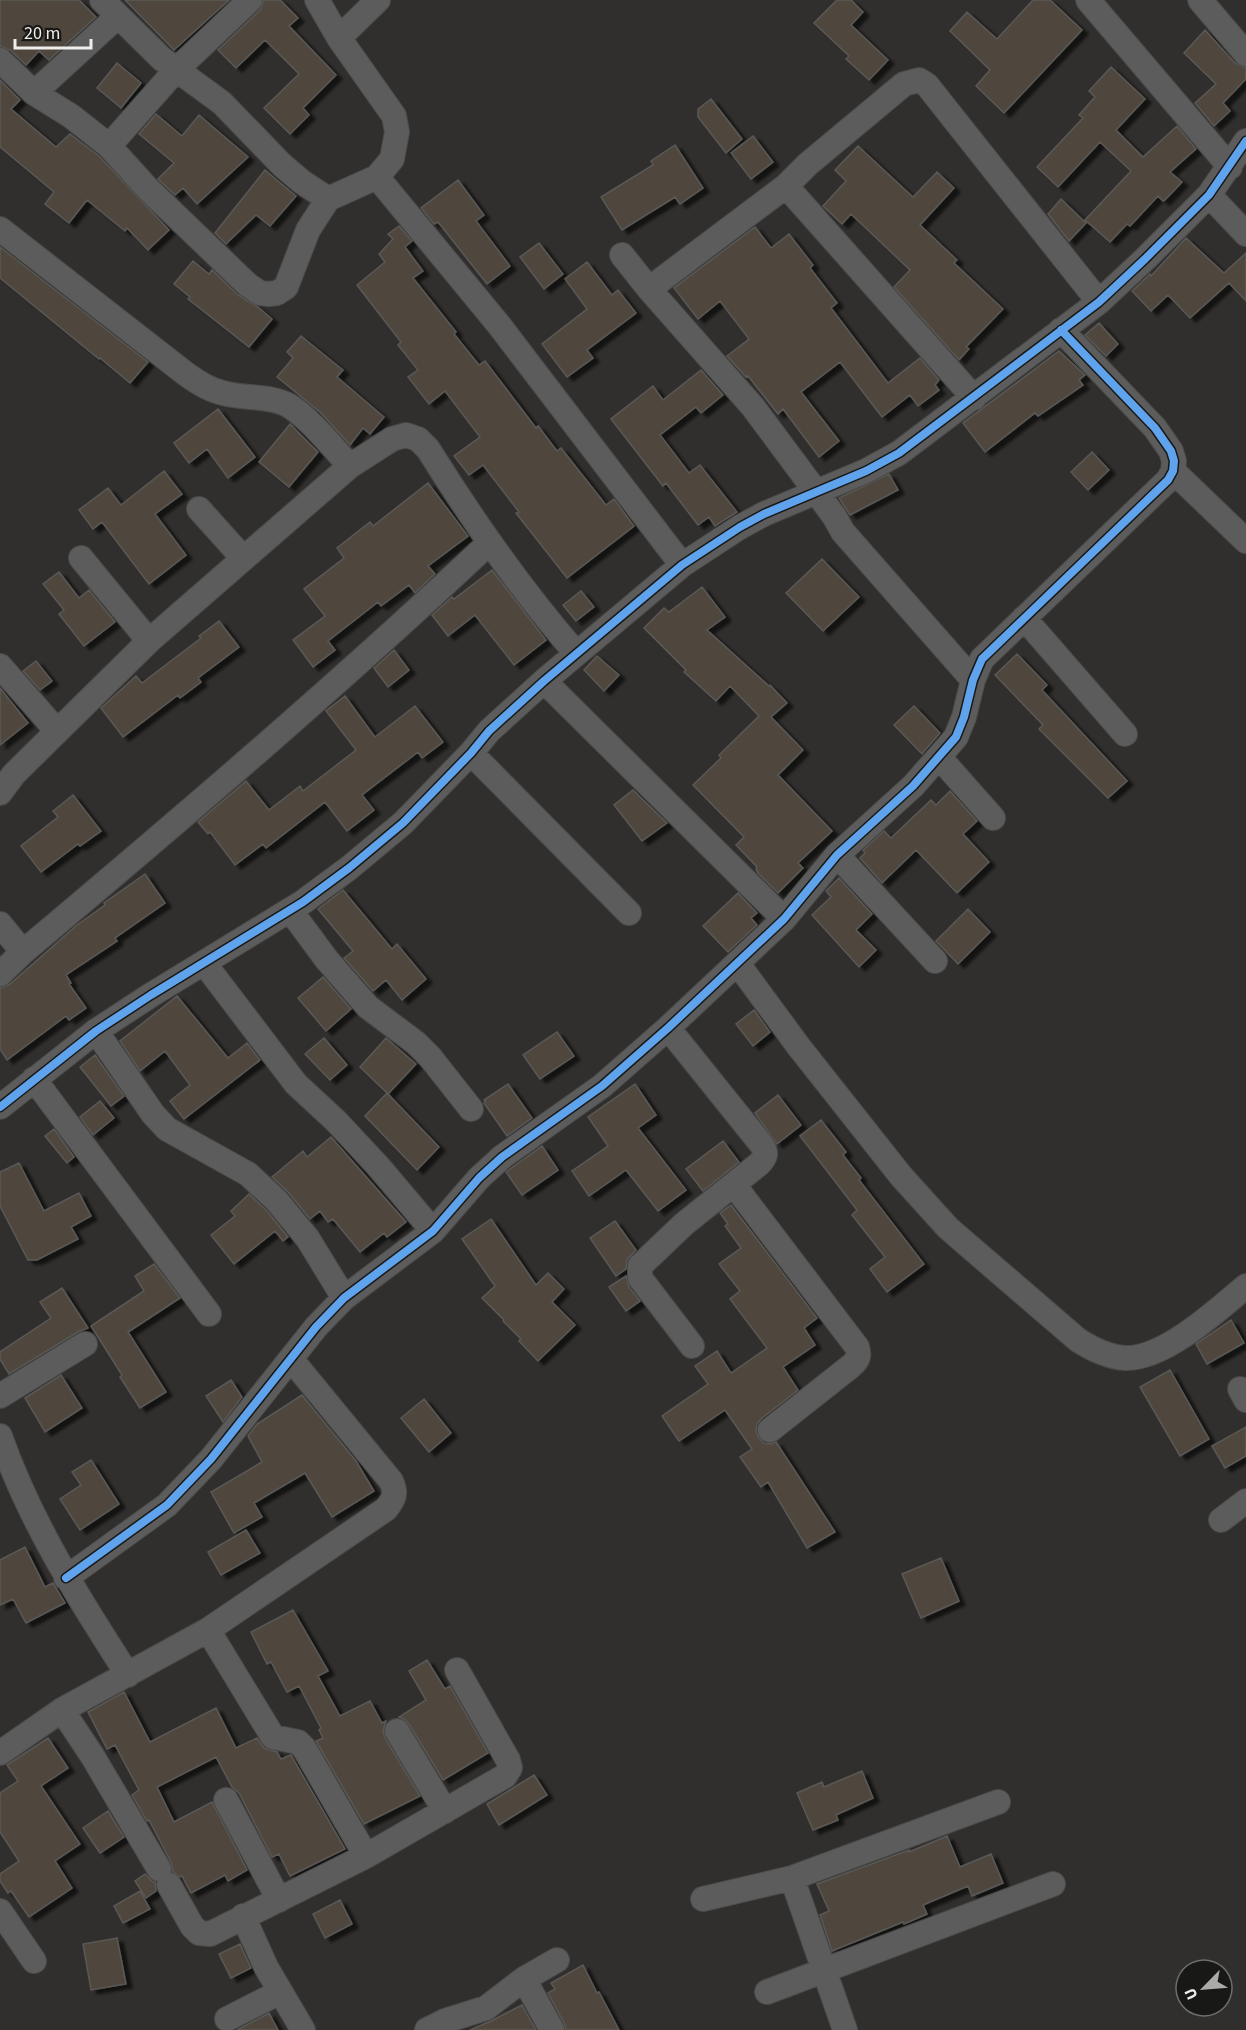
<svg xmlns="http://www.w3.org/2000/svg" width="1246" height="2030" viewBox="0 0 1246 2030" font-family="'Source Sans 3',sans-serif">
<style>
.building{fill:#4f473e;stroke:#5a5957;stroke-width:1.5;filter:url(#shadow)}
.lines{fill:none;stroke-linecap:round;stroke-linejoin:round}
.minor-casing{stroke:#4a4a49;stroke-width:26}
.minor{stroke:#5d5c5c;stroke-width:24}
.cycleway-casing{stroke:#181816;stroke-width:11}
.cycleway{stroke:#60a3ed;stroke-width:8}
</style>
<defs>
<filter id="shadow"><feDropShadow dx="6" dy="4" stdDeviation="1.5" flood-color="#0009"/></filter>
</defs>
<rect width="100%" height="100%" fill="#302f2d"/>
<path class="building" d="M 0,0 L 79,0 L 96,17 L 49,60 L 39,51 L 26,65 L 10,50 L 0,46 Z
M 125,0 L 229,0 L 174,50 Z
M 264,0 L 280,0 L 298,18 L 289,26 L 336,75 L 303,108 L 309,115 L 290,134 L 264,108 L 299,74 L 265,40 L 236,68 L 218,50 L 260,10 Z
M 837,0 L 851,0 L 863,12 L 851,25 L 888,60 L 869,80 L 846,59 L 849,56 L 814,23 Z
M 1033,0 L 1050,0 L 1082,30 L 1004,113 L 976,86 L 990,70 L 950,31 L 967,12 L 997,39 Z
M 1205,30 L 1235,63 L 1246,68 L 1246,79 L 1223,103 L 1230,111 L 1214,126 L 1195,103 L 1216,84 L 1184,53 Z
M 117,63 L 141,83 L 121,108 L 97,88 Z
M 1111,67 L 1145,99 L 1116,130 L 1143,157 L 1177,126 L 1196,149 L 1170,172 L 1182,182 L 1165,200 L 1163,201 L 1158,196 L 1130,226 L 1127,224 L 1110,242 L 1085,220 L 1131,171 L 1100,142 L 1058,187 L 1037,167 L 1083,118 L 1079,115 L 1095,97 L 1089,91 Z
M 0,80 L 20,100 L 11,109 L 56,147 L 70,134 L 99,156 L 169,230 L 148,250 L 127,228 L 125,231 L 87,200 L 69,223 L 45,204 L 54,192 L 0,147 Z
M 711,99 L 742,139 L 726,153 L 698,117 L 698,109 Z
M 156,114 L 182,136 L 199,115 L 248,157 L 197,204 L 183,188 L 175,195 L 158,179 L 174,163 L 139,134 Z
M 753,136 L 773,162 L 751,179 L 731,153 Z
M 675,145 L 703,188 L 680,204 L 675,197 L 622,230 L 601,197 L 653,165 L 651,161 Z
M 858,146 L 913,197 L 937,172 L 954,188 L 920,225 L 957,260 L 954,263 L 1003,309 L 966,347 L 969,349 L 959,360 L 894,287 L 910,270 L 851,214 L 842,224 L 823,206 L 846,181 L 835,170 Z
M 265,170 L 296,196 L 270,226 L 256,215 L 226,244 L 215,233 Z
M 458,180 L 484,215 L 476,221 L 510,266 L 487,284 L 438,222 L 434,224 L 421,208 Z
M 1061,199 L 1086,223 L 1069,241 L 1048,214 Z
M 399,226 L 412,241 L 405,247 L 423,271 L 413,278 L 456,332 L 454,334 L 479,365 L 485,361 L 536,428 L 538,426 L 557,451 L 561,448 L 606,505 L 614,499 L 634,526 L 567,578 L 516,513 L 519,512 L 483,465 L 469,475 L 454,456 L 480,437 L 445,391 L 429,404 L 408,377 L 418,370 L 398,345 L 401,342 L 357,285 L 385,262 L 379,254 L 393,239 L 388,234 Z
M 755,227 L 771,248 L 789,234 L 813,265 L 810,268 L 837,303 L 831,308 L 888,383 L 920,358 L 939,380 L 935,385 L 939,390 L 918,406 L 910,395 L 882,417 L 840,362 L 801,392 L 839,441 L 819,457 L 783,409 L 778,414 L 748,376 L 746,377 L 727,356 L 749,339 L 720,301 L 698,319 L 674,288 Z
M 1186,238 L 1224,273 L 1246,253 L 1246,301 L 1229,283 L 1190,318 L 1168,295 L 1151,311 L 1132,291 L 1150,274 L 1151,276 Z
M 539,243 L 563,274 L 544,289 L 520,257 Z
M 0,247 L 148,362 L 130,383 L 100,358 L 99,359 L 0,278 Z
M 193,261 L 209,274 L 212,270 L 238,295 L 258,307 L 272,319 L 249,347 L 188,299 L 190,297 L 174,284 Z
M 587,262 L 612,295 L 618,290 L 636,313 L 587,350 L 593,358 L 567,377 L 542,344 L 587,309 L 565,279 Z
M 1099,323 L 1118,344 L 1106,356 L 1085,335 Z
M 301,336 L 343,370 L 337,377 L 384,417 L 370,434 L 363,428 L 350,445 L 321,413 L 277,377 L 293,358 L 287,352 Z
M 1059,351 L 1085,375 L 1079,380 L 1083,385 L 1038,416 L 1035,413 L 985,452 L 963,423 Z
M 701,370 L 723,395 L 701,413 L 696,407 L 660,435 L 689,473 L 700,465 L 737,512 L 715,526 L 709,517 L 698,525 L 666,483 L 663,486 L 611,419 L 653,386 L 663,400 Z
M 218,409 L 255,457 L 228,478 L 207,449 L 189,463 L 174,443 Z
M 290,424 L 318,452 L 289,487 L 259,462 Z
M 1092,452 L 1109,470 L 1088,490 L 1071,472 Z
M 164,471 L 182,494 L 155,514 L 186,555 L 149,584 L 102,522 L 93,529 L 79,510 L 108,488 L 121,505 Z
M 889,474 L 898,490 L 850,515 L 839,498 Z
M 428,483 L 468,536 L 428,566 L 435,574 L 415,593 L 409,585 L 381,606 L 378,602 L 328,641 L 335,650 L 313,667 L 293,640 L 325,616 L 304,589 L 344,558 L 337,548 L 370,522 L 373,526 Z
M 822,559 L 859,597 L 823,631 L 786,593 Z
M 492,570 L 546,640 L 514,665 L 475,615 L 448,636 L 432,615 L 452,597 L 454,599 Z
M 59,572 L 79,598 L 89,590 L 115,622 L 84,646 L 59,614 L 64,610 L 43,584 Z
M 702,587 L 725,617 L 707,630 L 769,686 L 770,685 L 787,703 L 771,717 L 803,750 L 778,775 L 832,831 L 798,863 L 803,868 L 778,893 L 758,873 L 756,869 L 757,867 L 736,845 L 744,837 L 693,785 L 721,758 L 719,755 L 759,716 L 730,686 L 716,701 L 684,672 L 686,670 L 644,628 L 664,608 L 669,612 Z
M 581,591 L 594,607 L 576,621 L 563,605 Z
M 219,621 L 239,647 L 198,678 L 201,682 L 180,698 L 178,695 L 123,737 L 101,708 L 136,676 L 142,683 L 201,638 L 199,636 Z
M 394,650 L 409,670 L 388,687 L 374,668 Z
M 1017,654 L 1047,685 L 1042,690 L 1127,781 L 1108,798 L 1039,729 L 1043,725 L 995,675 Z
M 597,656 L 619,675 L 604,691 L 584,670 Z
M 36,661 L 52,681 L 40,690 L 23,671 Z
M 0,688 L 28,723 L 0,745 Z
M 345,696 L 375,737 L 415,706 L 443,742 L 422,758 L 418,752 L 362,795 L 374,810 L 347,831 L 325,802 L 266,848 L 263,844 L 235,865 L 210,832 L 208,834 L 198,822 L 246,781 L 269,810 L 300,786 L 303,791 L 356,750 L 326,711 Z
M 914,706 L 940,733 L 922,754 L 894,725 Z
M 633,790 L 667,823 L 642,841 L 614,805 Z
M 950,791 L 977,821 L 963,834 L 989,862 L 957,893 L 916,850 L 882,883 L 860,858 L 865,853 L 863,850 L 884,831 L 891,838 L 931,800 L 936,805 Z
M 73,795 L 101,831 L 80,846 L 78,844 L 41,872 L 21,846 L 58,817 L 53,811 Z
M 145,874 L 165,903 L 115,938 L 117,941 L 66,975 L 71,983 L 69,984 L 86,1008 L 69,1020 L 66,1016 L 7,1060 L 0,1049 L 0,988 L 10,984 L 77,925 L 105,905 L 104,903 Z
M 839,878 L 872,914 L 856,930 L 876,950 L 859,967 L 812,915 L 831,897 L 826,891 Z
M 343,890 L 392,949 L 397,944 L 426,979 L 402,1000 L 386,980 L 373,991 L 344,958 L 353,951 L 318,909 Z
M 738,893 L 757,913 L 751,918 L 757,925 L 728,952 L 703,926 Z
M 968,909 L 990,932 L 958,964 L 936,941 Z
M 323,977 L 351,1009 L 326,1031 L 298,998 Z
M 177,996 L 228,1058 L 247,1043 L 260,1060 L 184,1119 L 170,1101 L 190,1085 L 165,1051 L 140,1071 L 120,1041 Z
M 754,1010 L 770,1032 L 753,1046 L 736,1024 Z
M 557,1032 L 574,1056 L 540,1079 L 523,1055 Z
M 324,1038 L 347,1065 L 330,1080 L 305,1054 Z
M 386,1038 L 416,1064 L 388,1094 L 360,1067 Z
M 95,1055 L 124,1096 L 111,1106 L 80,1067 Z
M 508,1084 L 532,1118 L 507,1136 L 484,1103 L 486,1101 L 484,1100 Z
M 635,1084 L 656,1115 L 638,1128 L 686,1190 L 658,1211 L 626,1170 L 589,1196 L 572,1171 L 608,1146 L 588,1117 Z
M 387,1093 L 439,1147 L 417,1170 L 365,1116 Z
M 778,1095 L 801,1125 L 777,1144 L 755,1113 Z
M 100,1101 L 114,1118 L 93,1135 L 80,1117 Z
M 821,1120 L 846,1152 L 843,1155 L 861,1178 L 859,1180 L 924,1264 L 887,1292 L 870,1269 L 885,1257 L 852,1215 L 857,1210 L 800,1136 Z
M 54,1129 L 74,1157 L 67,1163 L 45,1136 Z
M 331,1137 L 406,1222 L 387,1237 L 384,1233 L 360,1252 L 333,1219 L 328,1222 L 320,1211 L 310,1219 L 288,1192 L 272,1177 L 303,1151 L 307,1157 Z
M 723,1141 L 739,1162 L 703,1191 L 686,1169 Z
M 542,1146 L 558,1170 L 522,1195 L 506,1172 Z
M 19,1163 L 44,1211 L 79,1193 L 91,1216 L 71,1227 L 78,1239 L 37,1260 L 28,1260 L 0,1206 L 0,1172 Z
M 249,1194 L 267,1211 L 288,1237 L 283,1241 L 275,1231 L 234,1264 L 211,1235 L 235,1216 L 231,1211 Z
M 731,1205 L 817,1318 L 804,1328 L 815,1345 L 783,1367 L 798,1390 L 761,1419 L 757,1424 L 756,1431 L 759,1438 L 764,1443 L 771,1444 L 776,1442 L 835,1532 L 807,1548 L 768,1482 L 761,1487 L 740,1457 L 752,1449 L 725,1410 L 679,1441 L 662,1416 L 708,1384 L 695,1366 L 717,1351 L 731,1373 L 767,1348 L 730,1299 L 740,1291 L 719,1264 L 741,1248 L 725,1226 L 728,1224 L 720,1213 Z
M 491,1219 L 536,1285 L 548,1273 L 564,1289 L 552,1302 L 575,1325 L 538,1361 L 519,1341 L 521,1339 L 503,1321 L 504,1320 L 482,1298 L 495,1286 L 462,1239 Z
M 615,1221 L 636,1250 L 627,1260 L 626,1269 L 616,1276 L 590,1238 Z
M 154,1264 L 180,1298 L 128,1332 L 166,1392 L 140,1408 L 120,1377 L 122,1375 L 91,1326 L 144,1291 L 135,1276 Z
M 626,1276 L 629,1287 L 640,1301 L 626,1311 L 609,1287 Z
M 62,1288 L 88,1328 L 78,1332 L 9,1374 L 0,1359 L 0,1352 L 51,1318 L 40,1302 Z
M 1231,1320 L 1244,1343 L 1207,1364 L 1196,1344 Z
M 1170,1370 L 1209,1439 L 1180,1456 L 1140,1387 Z
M 61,1375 L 82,1408 L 45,1432 L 25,1398 Z
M 231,1380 L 242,1397 L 223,1422 L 206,1396 Z
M 302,1395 L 356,1461 L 374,1491 L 332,1517 L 305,1473 L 254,1503 L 262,1517 L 234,1533 L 211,1492 L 262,1462 L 248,1436 L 257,1424 Z
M 424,1399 L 451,1433 L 429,1452 L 401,1418 Z
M 1246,1427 L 1246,1456 L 1225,1468 L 1212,1446 Z
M 91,1460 L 119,1504 L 80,1530 L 60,1499 L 81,1485 L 72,1472 Z
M 246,1530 L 260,1553 L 221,1575 L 208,1552 Z
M 25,1547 L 45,1587 L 53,1583 L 65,1603 L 26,1623 L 13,1599 L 0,1605 L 0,1560 Z
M 941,1558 L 959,1601 L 921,1618 L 902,1574 Z
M 293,1610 L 328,1671 L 318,1676 L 340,1716 L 370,1701 L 382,1723 L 386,1721 L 383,1731 L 385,1738 L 420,1796 L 364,1824 L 316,1741 L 323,1738 L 319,1730 L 321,1728 L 299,1686 L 287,1692 L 271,1662 L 267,1664 L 251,1632 Z
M 427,1660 L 445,1689 L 450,1686 L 488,1753 L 443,1780 L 409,1724 L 404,1719 L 399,1717 L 426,1700 L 409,1671 Z
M 124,1692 L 150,1742 L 216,1708 L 236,1748 L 257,1738 L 264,1748 L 277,1752 L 281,1759 L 291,1755 L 345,1849 L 290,1876 L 279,1854 L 272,1857 L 239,1793 L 232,1787 L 216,1757 L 157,1787 L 174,1822 L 212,1802 L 247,1870 L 228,1881 L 225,1875 L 191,1893 L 182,1876 L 180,1877 L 173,1872 L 171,1862 L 149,1820 L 147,1821 L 132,1795 L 139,1790 L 115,1745 L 107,1749 L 88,1712 Z
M 48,1738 L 68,1768 L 41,1786 L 80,1844 L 55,1861 L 72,1888 L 29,1917 L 11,1891 L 8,1893 L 0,1881 L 0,1874 L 19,1861 L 0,1832 L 0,1793 L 18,1781 L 7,1765 Z
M 862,1771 L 873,1798 L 836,1815 L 838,1820 L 813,1830 L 797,1793 L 822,1782 L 824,1787 Z
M 534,1775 L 547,1795 L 499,1825 L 487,1804 Z
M 108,1811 L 124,1837 L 100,1853 L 83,1828 Z
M 947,1836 L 960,1867 L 991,1854 L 1003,1883 L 972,1896 L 968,1886 L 923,1905 L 927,1914 L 904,1924 L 903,1922 L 832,1951 L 820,1915 L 829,1911 L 817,1884 L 909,1850 L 909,1852 Z
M 145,1874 L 152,1881 L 155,1882 L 156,1891 L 146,1898 L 135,1881 Z
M 140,1891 L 150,1909 L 123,1923 L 114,1906 Z
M 340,1900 L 352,1924 L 325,1938 L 313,1914 Z
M 117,1938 L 126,1984 L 91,1990 L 83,1944 Z
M 240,1944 L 251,1968 L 231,1978 L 219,1954 Z
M 583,1965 L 597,1993 L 599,1992 L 619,2030 L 566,2030 L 564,2023 L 548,1993 L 555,1989 L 551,1983 Z
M 522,2005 L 536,2030 L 470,2030 L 491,2021 Z
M 269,2013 L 278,2030 L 237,2030 Z"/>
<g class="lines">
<defs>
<path id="minor" d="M 102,0 L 162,59 L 222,103 L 282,165 L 302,182 L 328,199
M 1088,0 L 1230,167
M 1200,0 L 1246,54
M 339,38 L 378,0
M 0,60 L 34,93 L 71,116 L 109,146 L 147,188 L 248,285 L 260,293 L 269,294 L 277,293 L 286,287 L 308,230 L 328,199 L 377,177 L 392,159 L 397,132 L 394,116 L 339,38 L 317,0
M 34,93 L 118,16
M 109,146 L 176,70 L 250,0
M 377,177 L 499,325 L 682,565
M 786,186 L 974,398
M 1209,195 L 1246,234
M 0,229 L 186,374 C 197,382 209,390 223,393 C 244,399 266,395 286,404 C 306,414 334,449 350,466
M 622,255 L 649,289 L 753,407 L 834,516 L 843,532 L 973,680
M 649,289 L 786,186 L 808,164 L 904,84 L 919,80 L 927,85 L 1099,302
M 1173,471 L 1246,541
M 199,509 L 243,558
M 81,558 L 149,641
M 1024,618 L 1125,734
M 0,666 L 57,731
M 544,681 L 784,919
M 471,753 L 629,913
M 939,757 L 993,818
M 0,793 L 14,774 L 149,641 L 350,466 L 392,439 L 406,435 L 418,439 L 428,449 C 473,521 520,589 576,653
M 837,855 L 935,961
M 290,910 L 327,960 L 368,1007 L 416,1043 L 430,1057 L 471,1109
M 0,924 L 23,952
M 204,963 L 296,1084 L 336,1121 L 378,1166 L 433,1231
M 738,964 L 799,1047 L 901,1176 L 948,1228 L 1078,1340 C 1092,1349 1109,1357 1125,1358 C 1163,1360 1218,1310 1246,1286
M 0,974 L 23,952 C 181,819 338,685 489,543
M 668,1028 L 762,1145 C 767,1153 766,1157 759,1164 L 684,1224 L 640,1266 L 640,1278 L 692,1346
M 96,1031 L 153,1114 L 167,1129 L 248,1174 L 277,1201 L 308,1239 L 344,1298
M 34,1079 L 209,1314
M 0,1107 L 96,1031 L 151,995 L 303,902 L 349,868 L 403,823 L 471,753 L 489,731 L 544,681 L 682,565 L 740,527 L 764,514 L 866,471 L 899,453 L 1099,302 L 1145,259 L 1209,195 L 1246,141
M 734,1185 L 857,1347 C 860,1356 858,1360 851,1366 L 770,1430
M 1240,1389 L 1246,1400
M 0,1396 L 85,1344
M 0,1436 C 30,1522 79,1599 128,1675
M 1221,1520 L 1246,1501
M 66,1578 L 167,1505 L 211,1459 L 316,1327 L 344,1298 L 433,1231 L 479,1178 L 502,1157 L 602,1086 L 668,1028 L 784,919 L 837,855 L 913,786 L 956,737 L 964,717 L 973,680 L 982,659 L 1168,480 L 1173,471 L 1174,461 L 1171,451 L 1155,428 L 1061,330
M 208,1630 L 273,1737 L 298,1742 L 304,1748 L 366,1856
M 62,1710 L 93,1757 L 159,1869
M 397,1731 L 445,1811
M 0,1753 L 62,1710 L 208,1630 L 386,1509 C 394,1499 397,1493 391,1481 L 291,1359
M 226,1800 L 279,1900
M 792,1878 L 845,2030
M 169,1885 L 192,1926 L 199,1933 L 210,1934 L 366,1856 L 505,1776 L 510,1768 L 508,1760 L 457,1670
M 703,1899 L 792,1878 L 998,1802
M 0,1911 L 34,1961
M 243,1916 L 266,1967 L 303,2030
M 524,1979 L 552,2030
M 767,1992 L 1053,1884
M 227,2019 L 280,1992
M 427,2030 L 445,2021 L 486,2008 L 524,1979 L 557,1960"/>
</defs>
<use href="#minor" class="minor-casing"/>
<use href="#minor" class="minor"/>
<defs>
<path id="cycleway" d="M 0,1107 L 96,1031 L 151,995 L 303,902 L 349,868 L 403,823 L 471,753 L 489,731 L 544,681 L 682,565 L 740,527 L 764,514 L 866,471 L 899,453 L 1099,302 L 1145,259 L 1209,195 L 1246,141
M 66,1578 L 167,1505 L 211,1459 L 316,1327 L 344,1298 L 433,1231 L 479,1178 L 502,1157 L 602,1086 L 668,1028 L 784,919 L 837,855 L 913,786 L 956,737 L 964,717 L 973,680 L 982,659 L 1168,480 L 1173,471 L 1174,461 L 1171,451 L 1155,428 L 1061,330"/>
</defs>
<use href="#cycleway" class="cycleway-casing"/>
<use href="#cycleway" class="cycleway"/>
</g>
<g transform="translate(1204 1988) rotate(245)"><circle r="28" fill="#181816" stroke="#6e6e6c" stroke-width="1.5"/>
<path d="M0-4.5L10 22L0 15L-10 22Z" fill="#acaba9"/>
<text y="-9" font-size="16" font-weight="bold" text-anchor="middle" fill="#efeeec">U</text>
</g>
<path d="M15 39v9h76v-9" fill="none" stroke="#efeeec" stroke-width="3"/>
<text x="24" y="39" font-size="18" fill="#efeeec" stroke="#181816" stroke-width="4.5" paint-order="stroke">20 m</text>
</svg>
